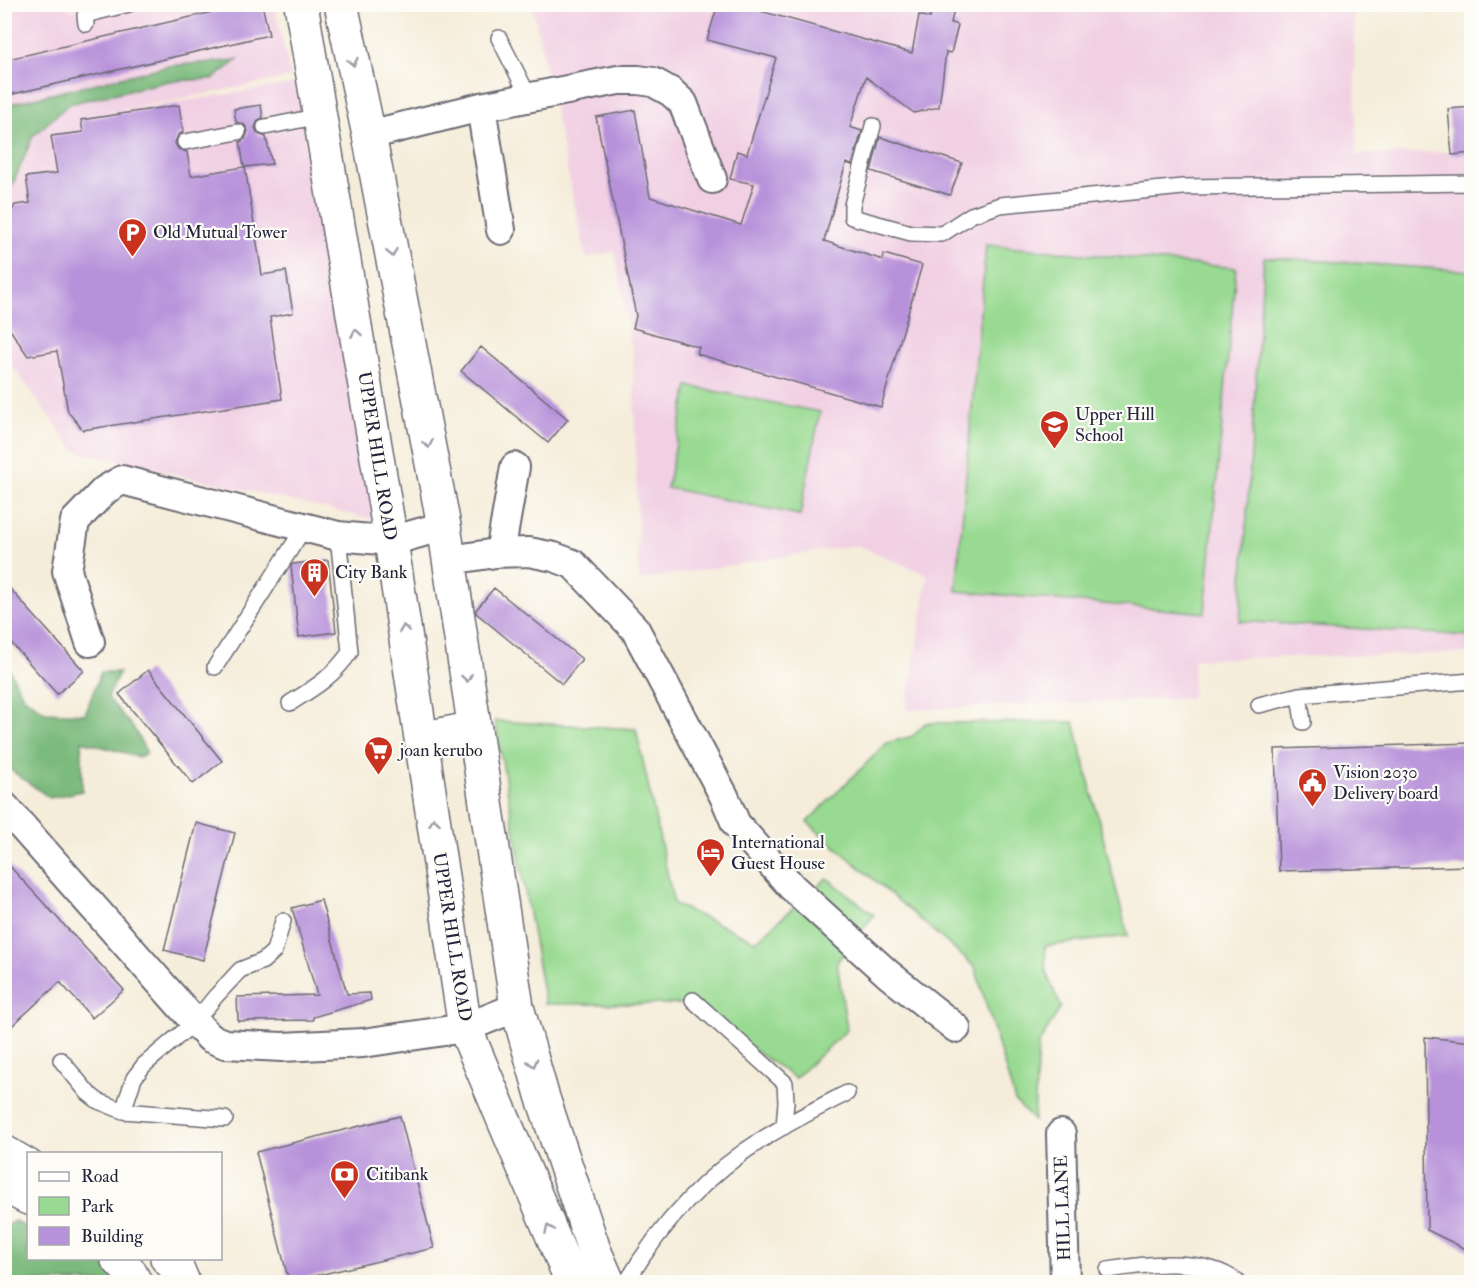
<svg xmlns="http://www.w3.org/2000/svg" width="1476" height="1287" viewBox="0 0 1476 1287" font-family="'IM FELL Double Pica',serif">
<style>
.built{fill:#f1d0e3}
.green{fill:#98da91;stroke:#5d7e66;stroke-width:1.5}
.forest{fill:#7aba7b;stroke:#4e6e5b;stroke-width:1.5}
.building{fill:#b792da}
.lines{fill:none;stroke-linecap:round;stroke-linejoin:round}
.service-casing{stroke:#6c6973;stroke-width:18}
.minor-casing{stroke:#6c6973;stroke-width:32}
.tertiary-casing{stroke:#6c6973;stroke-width:36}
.service{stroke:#fff;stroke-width:15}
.minor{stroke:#fff;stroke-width:28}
.tertiary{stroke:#fff;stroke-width:33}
.oneway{stroke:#9c9ca7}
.labels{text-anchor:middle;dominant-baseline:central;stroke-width:4.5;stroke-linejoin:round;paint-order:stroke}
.poi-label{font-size:18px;fill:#22223b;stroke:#fdfcf7;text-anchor:start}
.street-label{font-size:18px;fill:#22223b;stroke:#fdfcf7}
</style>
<rect width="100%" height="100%" fill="#fdfcf7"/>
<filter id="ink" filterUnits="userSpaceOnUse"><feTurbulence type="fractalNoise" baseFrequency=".0167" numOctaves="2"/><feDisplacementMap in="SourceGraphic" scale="12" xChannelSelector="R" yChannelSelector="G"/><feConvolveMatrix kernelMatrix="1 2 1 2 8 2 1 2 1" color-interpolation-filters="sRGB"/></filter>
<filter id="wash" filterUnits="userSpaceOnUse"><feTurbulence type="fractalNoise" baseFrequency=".008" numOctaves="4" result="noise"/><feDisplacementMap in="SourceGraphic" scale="24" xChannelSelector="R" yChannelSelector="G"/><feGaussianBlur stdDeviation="1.35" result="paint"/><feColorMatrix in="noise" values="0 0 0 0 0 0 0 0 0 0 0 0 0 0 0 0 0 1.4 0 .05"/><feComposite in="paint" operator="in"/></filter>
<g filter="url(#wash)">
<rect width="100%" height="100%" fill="#f5edda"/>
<path class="built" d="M 100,4 L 274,5 L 291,77 L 92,116 L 298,83 L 380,521 L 75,451 L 5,356 L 5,5 L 66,5 L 70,10 Z
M 532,5 L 1353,5 L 1357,155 L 1471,151 L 1471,653 L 1194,659 L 1192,698 L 906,710 L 928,575 L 857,545 L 639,580 L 633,355 L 615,251 L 586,258 Z"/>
<path class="green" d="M 986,245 L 1236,268 L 1205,613 L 956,591 Z
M 1264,257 L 1471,271 L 1471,636 L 1240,621 Z
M 688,386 L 820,412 L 800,515 L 667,488 Z
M 495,721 L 636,729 L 674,904 L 756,941 L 827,878 L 874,915 L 837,962 L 847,1030 L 795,1078 L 686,1004 L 545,1004 Z
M 1074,722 L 1128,936 L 1045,946 L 1046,972 L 1061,1007 L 1038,1045 L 1034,1121 L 1015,1101 L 975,967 L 807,822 L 887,743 L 913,736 L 925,723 Z"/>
<path class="forest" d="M 238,60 L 213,79 L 169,81 L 69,104 L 33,136 L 12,186 L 5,195 L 5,105 L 168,66 Z
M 5,661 L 23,696 L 45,712 L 85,714 L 101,672 L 119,672 L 108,698 L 134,729 L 147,753 L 139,757 L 82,741 L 82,791 L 50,798 L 5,766 Z
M 15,1221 L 28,1229 L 28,1258 L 83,1259 L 112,1267 L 125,1282 L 5,1282 L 5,1227 Z"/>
<g id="blocks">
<path class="building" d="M 247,4 L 262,4 L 269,35 L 4,96 L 4,60 Z
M 718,4 L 735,4 L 912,53 L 919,15 L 930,18 L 934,4 L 955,4 L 951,23 L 958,25 L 951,53 L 946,52 L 939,107 L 914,113 L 866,77 L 850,127 L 862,131 L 852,165 L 846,163 L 824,241 L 883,260 L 884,254 L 922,265 L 881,407 L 697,354 L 699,347 L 633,328 L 636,316 L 596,117 L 635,110 L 650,197 L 741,225 L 754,184 L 730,179 L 737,151 L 747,154 L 776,58 L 707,40 Z
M 179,105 L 183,132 L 178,135 L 175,143 L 178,149 L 187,152 L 191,176 L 244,167 L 240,142 L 245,139 L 248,131 L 245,125 L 236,122 L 234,109 L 261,105 L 263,118 L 258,120 L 255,128 L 258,134 L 266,137 L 272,164 L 245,167 L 262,275 L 286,271 L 293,313 L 270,317 L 282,399 L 83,430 L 68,412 L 57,351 L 28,356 L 4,321 L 4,226 L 15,205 L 30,203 L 26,177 L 57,173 L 51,136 L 83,132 L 81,120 Z
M 1472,107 L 1472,153 L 1452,155 L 1448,109 Z
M 880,137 L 962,163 L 950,195 L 871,171 Z
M 481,347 L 568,419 L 548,443 L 461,371 Z
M 328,560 L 336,632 L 299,637 L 291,566 L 293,564 Z
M 4,582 L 84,671 L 57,694 L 4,635 Z
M 494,588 L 582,659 L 562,684 L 476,613 L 476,610 Z
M 148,670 L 222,761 L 193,784 L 119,694 Z
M 1472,743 L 1472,866 L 1279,871 L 1275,749 Z
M 196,823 L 235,833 L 203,960 L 164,950 Z
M 4,860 L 124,990 L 92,1018 L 60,982 L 4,1033 Z
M 321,900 L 347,994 L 370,993 L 371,1000 L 313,1017 L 313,1020 L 238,1021 L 237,997 L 317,995 L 292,908 Z
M 1425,1037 L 1472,1042 L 1472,1252 L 1427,1230 Z
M 400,1116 L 434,1248 L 289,1282 L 256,1152 Z"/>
</g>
</g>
<g filter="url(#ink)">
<use href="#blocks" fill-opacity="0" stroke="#6c6973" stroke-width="1.5"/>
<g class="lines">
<defs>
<path id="service" d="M 86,24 L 85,15 L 129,4
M 499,38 L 529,97
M 873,126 L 852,205 L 852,217 L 911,233 L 942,234 L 971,215 L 1000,205 L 1183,187 L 1472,183
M 265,127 L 320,116
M 185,142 L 238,132
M 215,667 L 304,528
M 1299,695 L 1303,722
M 290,703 C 314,688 333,677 350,652 L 338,536
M 1259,705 L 1299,695 L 1472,681
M 693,1000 L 785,1083 L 786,1102 L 784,1127
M 61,1060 L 88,1093 L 98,1101 L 123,1111 L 134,1078 L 144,1065 L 195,1022 L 215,997 L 240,970 L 263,961 L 274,951 L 283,921
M 123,1111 L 225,1119
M 1108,1270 C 1143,1264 1207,1256 1237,1282
M 627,1282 C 660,1224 709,1172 766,1137 C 792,1121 820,1107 847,1093"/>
<path id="minor" d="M 481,107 L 501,230
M 369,135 L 481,107 L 618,80 L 638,80 L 653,82 L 671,92 L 683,103 L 712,179
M 500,553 L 515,467
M 450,560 L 496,553 L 529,552 L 554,557 L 573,564 L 635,629 L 724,796 L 736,824 L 792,887 L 888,974 L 956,1028
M 90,642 L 67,571 L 75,521 L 105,490 L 122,480 L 338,536 L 391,541 L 444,526
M 4,806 L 195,1022 L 210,1038 L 225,1044 L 282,1047 L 363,1043 L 465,1028 L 517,1007
M 1061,1134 L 1065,1282"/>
<path id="tertiary" d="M 301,4 L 391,541 L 465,1028 L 572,1282
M 341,4 L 369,135 L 444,526 L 517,1007 L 542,1095 L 594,1250 L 608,1282
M 421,739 L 475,728
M 4,1152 L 28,1166
M 4,1185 L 28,1198
M 117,1258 L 129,1271 L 135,1282
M 167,1258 L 177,1268 L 183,1282"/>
</defs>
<use href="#service" class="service-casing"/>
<use href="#minor" class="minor-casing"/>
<use href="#tertiary" class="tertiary-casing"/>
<use href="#service" class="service"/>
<use href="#minor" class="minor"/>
<use href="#tertiary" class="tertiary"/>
</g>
<defs><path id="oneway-chevron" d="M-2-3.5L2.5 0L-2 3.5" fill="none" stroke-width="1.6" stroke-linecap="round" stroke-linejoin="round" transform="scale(1.5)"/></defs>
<g class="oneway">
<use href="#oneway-chevron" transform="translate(353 62) rotate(78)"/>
<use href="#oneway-chevron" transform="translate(392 253) rotate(79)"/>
<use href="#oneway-chevron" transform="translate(356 333) rotate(-100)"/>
<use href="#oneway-chevron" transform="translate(428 444) rotate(79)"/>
<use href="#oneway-chevron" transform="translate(404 629) rotate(-99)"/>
<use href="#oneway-chevron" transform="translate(467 678) rotate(81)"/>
<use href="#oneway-chevron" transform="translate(434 822) rotate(-99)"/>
<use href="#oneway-chevron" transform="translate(533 1063) rotate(74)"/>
<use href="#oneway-chevron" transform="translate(549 1229) rotate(-113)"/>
</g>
</g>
<defs>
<symbol id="parking-pin" viewBox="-11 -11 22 30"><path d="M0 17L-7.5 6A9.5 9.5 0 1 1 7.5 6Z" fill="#c8321e" stroke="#fdfcf7"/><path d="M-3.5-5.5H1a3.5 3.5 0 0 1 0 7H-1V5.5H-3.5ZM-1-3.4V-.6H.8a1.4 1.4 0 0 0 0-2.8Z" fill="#fff"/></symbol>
<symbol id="school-pin" viewBox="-11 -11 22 30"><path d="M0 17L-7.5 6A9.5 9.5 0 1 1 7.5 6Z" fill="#c8321e" stroke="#fdfcf7"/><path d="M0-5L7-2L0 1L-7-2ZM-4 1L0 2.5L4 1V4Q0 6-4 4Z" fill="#fff"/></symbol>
<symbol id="building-pin" viewBox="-11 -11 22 30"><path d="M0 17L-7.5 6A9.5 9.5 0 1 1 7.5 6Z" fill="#c8321e" stroke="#fdfcf7"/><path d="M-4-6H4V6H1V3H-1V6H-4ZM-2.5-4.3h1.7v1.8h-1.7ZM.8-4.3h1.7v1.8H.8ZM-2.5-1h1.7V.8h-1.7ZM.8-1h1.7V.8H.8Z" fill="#fff"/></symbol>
<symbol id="supermarket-pin" viewBox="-11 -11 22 30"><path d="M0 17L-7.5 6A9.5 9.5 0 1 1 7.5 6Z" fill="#c8321e" stroke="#fdfcf7"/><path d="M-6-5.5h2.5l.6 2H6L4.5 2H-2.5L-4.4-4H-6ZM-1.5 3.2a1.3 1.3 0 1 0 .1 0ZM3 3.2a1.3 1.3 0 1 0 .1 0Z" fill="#fff"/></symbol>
<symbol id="civic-pin" viewBox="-11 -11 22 30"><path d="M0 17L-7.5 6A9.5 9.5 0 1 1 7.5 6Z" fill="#c8321e" stroke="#fdfcf7"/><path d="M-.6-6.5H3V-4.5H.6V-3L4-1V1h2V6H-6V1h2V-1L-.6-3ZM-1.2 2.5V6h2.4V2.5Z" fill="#fff"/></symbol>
<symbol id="hotel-pin" viewBox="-11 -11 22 30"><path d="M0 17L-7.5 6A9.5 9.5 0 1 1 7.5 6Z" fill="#c8321e" stroke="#fdfcf7"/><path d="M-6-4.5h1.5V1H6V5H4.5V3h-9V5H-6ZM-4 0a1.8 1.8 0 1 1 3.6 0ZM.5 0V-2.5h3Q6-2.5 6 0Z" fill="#fff"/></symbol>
<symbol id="bank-pin" viewBox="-11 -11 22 30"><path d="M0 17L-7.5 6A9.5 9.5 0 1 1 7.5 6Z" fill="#c8321e" stroke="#fdfcf7"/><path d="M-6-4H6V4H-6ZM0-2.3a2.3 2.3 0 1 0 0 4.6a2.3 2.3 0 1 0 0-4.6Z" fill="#fff"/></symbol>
</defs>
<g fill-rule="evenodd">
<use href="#parking-pin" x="116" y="216" width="33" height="45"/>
<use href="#school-pin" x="1038" y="408" width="33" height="45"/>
<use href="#building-pin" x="298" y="556" width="33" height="45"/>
<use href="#supermarket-pin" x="362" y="734" width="33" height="45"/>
<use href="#civic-pin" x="1296" y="766" width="33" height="45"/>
<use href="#hotel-pin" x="694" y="836" width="33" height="45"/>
<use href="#bank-pin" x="328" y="1158" width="33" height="45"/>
</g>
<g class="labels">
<g class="poi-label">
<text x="153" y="232">Old Mutual Tower</text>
<text x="1075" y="414">Upper Hill<tspan x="1075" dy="21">School</tspan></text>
<text x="335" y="572">City Bank</text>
<text x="400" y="750">joan kerubo</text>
<text x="1333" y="772">Vision 2030<tspan x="1333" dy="21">Delivery board</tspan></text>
<text x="731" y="842">International<tspan x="731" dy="21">Guest House</tspan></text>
<text x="366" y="1174">Citibank</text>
</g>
<g class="street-label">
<text transform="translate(377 456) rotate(81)">UPPER HILL ROAD</text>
<text transform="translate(452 937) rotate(81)">UPPER HILL ROAD</text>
<text transform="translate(1063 1208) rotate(-92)">HILL LANE</text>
</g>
</g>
<rect width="1476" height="1287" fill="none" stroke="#fdfcf7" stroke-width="24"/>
<rect x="27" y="1152" width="195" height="108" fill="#fdfcf7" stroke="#a5a5ac" stroke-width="1.5"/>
<rect x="39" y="1172" width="30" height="9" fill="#ffffff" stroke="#a5a5ac" stroke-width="1.5"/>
<text x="81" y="1182" font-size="18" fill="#22223b">Road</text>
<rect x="39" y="1197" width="30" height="18" fill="#98da91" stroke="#a5a5ac" stroke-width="1.5"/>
<text x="81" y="1212" font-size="18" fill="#22223b">Park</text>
<rect x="39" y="1227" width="30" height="18" fill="#b792da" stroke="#a5a5ac" stroke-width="1.5"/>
<text x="81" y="1242" font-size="18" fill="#22223b">Building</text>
</svg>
